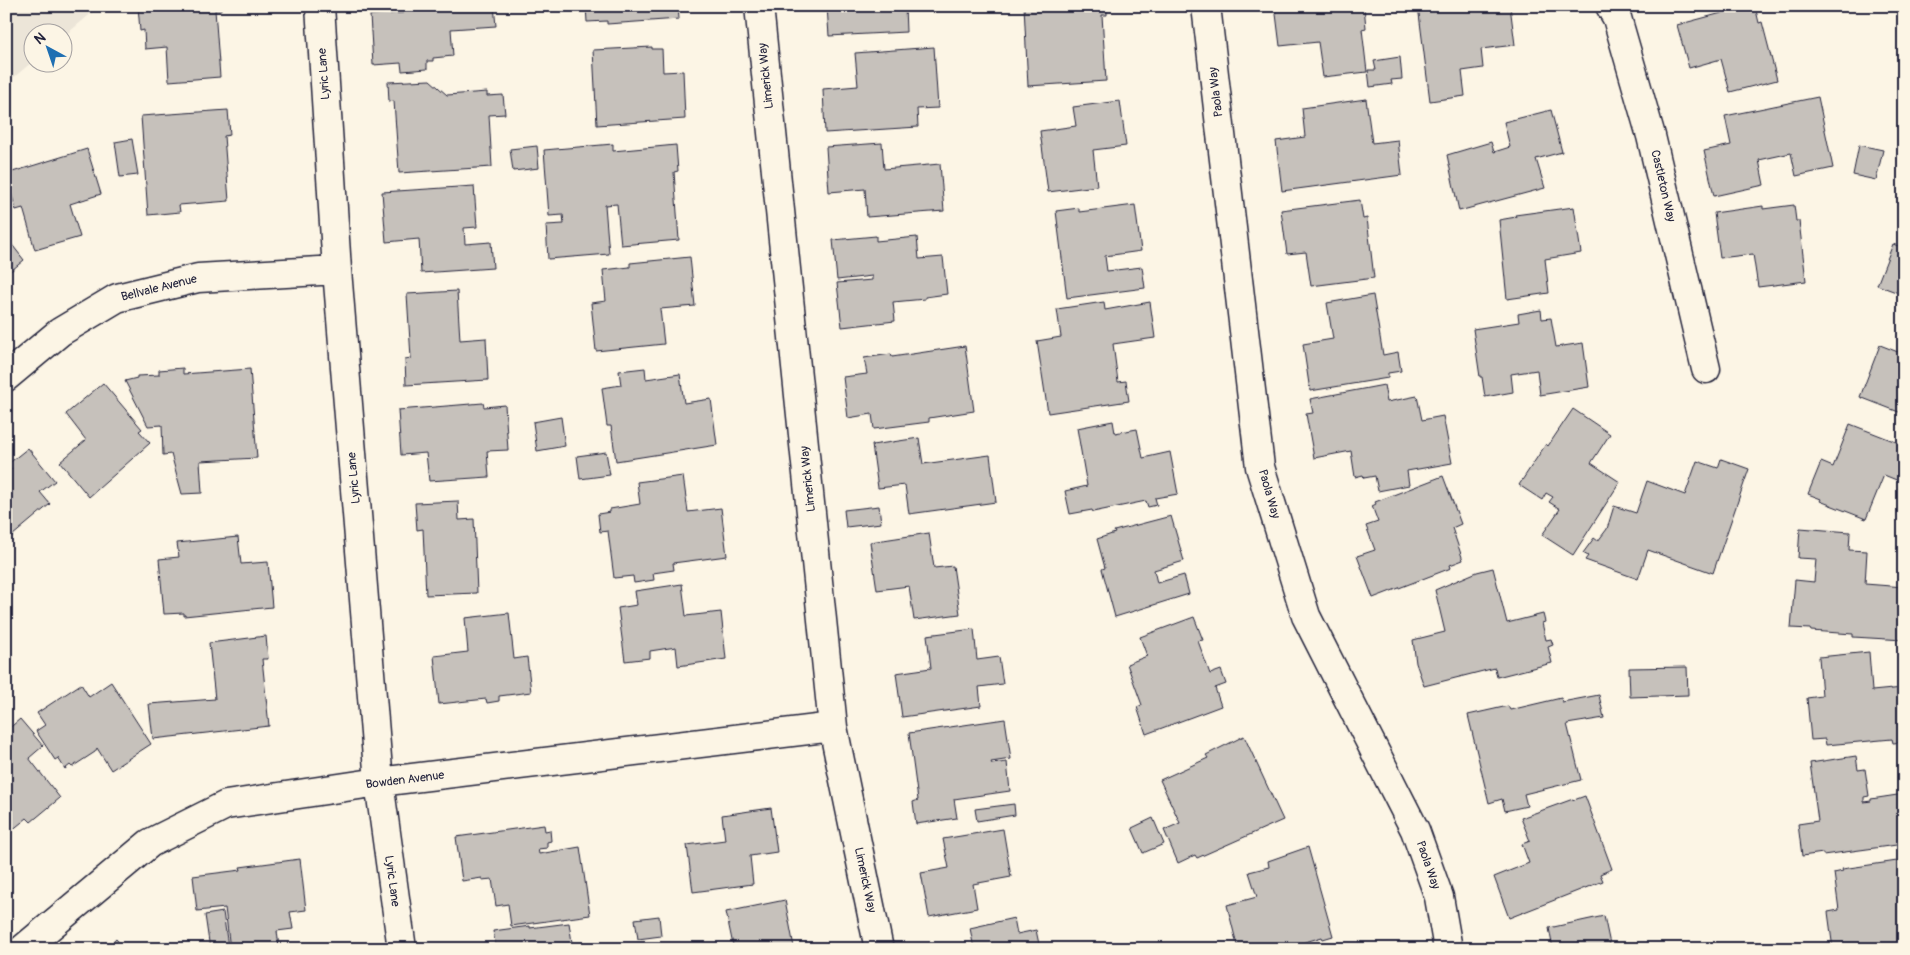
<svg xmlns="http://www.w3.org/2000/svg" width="1910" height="955" viewBox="0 0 1910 955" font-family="Pangolin,sans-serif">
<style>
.built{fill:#ece5d8}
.building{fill:#c6c1bb;stroke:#22223b}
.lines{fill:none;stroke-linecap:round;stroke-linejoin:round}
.minor-casing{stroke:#22223b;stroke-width:31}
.minor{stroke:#fcf5e5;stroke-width:28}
.labels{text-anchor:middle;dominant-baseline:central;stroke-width:4;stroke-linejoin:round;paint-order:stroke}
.street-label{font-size:12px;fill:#22223b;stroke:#fcf5e5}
</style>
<rect width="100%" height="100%" fill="#fcf5e5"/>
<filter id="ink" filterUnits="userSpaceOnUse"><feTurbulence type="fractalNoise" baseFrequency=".02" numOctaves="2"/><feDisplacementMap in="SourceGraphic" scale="10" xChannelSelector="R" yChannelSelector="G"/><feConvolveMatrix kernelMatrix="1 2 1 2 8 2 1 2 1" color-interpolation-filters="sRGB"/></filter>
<g filter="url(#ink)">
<path class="built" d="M 6,6 L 100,6 L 63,37 L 62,32 L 32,32 L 32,62 L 6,84 Z"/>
<path class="building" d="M 138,6 L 221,6 L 221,10 L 215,10 L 220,77 L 169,81 L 167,47 L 145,49 L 144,30 L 140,31 Z
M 403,6 L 494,6 L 496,26 L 451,29 L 453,56 L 433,58 L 433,61 L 427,61 L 427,69 L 402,71 L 401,63 L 373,65 L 370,15 L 403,13 Z
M 586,6 L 678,6 L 679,19 L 607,24 L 607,21 L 587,22 Z
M 827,6 L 905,6 L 906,32 L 829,36 Z
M 1024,6 L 1107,6 L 1107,15 L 1102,15 L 1106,81 L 1028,86 Z
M 1275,6 L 1364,6 L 1366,28 L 1362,29 L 1367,72 L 1323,77 L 1318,42 L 1280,46 Z
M 1418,6 L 1510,6 L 1515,45 L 1481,49 L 1483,68 L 1462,71 L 1465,96 L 1430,101 Z
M 1748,6 L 1755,6 L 1759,23 L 1762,22 L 1777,80 L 1730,92 L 1721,59 L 1689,68 L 1677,25 Z
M 652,47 L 652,49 L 662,49 L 663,72 L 683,71 L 685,119 L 597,125 L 593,50 Z
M 934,47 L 938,108 L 917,109 L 918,127 L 825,133 L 823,89 L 858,86 L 855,53 Z
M 1400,57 L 1402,79 L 1391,80 L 1392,84 L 1370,87 L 1368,70 L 1376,70 L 1374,61 Z
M 430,80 L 447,95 L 487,92 L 487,96 L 503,95 L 505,114 L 489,115 L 492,167 L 399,173 L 394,101 L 389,102 L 388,82 Z
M 1818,97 L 1833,168 L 1796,176 L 1791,153 L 1759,160 L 1764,185 L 1714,196 L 1704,151 L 1731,145 L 1725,116 Z
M 1366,99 L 1372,143 L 1398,140 L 1402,175 L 1282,191 L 1276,141 L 1305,137 L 1302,108 Z
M 1120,101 L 1126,146 L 1093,150 L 1097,186 L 1048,192 L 1040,131 L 1076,126 L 1073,107 Z
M 228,110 L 230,135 L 224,136 L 229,201 L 179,205 L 180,212 L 148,215 L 141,116 Z
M 1551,110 L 1562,152 L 1536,159 L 1545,188 L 1459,211 L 1447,155 L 1491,142 L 1494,152 L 1510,147 L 1504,122 Z
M 132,139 L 138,175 L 120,177 L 115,142 Z
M 882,143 L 884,169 L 940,164 L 944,211 L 867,217 L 865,189 L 829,192 L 826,147 Z
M 613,144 L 613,151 L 676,145 L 678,171 L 674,172 L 679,240 L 621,245 L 617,204 L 605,205 L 609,254 L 548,259 L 546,225 L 564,224 L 563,215 L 549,216 L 544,150 Z
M 1859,145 L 1883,150 L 1876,180 L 1853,175 Z
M 537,146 L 539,168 L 513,171 L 510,149 Z
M 87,149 L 101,194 L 70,204 L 80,237 L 35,250 L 23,208 L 16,210 L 6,174 Z
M 474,186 L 477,227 L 464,228 L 465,244 L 491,242 L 493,268 L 421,273 L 419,239 L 386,242 L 382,192 Z
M 1360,200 L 1363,219 L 1367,218 L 1374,278 L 1311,286 L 1306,252 L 1287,254 L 1281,210 Z
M 1135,205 L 1141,251 L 1105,256 L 1107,271 L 1142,267 L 1145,288 L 1067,298 L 1056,211 L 1079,208 L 1079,212 Z
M 1794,205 L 1796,221 L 1799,221 L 1806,281 L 1758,287 L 1753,254 L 1720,258 L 1714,213 L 1763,206 L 1763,209 Z
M 1574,207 L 1581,253 L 1545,259 L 1549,293 L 1507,299 L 1499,220 L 1516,217 L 1515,215 Z
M 876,236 L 876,241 L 917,237 L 919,259 L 943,257 L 947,294 L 925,297 L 925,299 L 893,302 L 895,321 L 842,327 L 837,283 L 872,280 L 872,276 L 837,280 L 833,240 Z
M 6,237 L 24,260 L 6,275 Z
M 1893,244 L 1904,248 L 1904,295 L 1877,285 Z
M 690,257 L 695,306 L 660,309 L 664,344 L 596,351 L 591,303 L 606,301 L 603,270 L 630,267 L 630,263 Z
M 457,291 L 460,340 L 486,338 L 488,380 L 406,385 L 405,359 L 411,358 L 407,294 Z
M 1373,295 L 1383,355 L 1398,352 L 1401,371 L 1388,373 L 1388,378 L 1310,391 L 1303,344 L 1333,339 L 1327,303 Z
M 1104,302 L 1105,310 L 1150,302 L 1155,338 L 1113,344 L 1118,382 L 1126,381 L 1129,401 L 1048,413 L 1037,341 L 1061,337 L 1057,309 Z
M 1541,310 L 1542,319 L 1551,318 L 1556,347 L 1583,343 L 1589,387 L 1540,395 L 1537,370 L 1511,374 L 1513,392 L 1485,397 L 1482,377 L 1480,377 L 1473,329 L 1519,322 L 1518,314 Z
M 1904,339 L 1904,414 L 1860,397 L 1880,345 L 1898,352 Z
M 965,346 L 974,411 L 929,418 L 929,422 L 874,429 L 872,414 L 848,418 L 843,377 L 867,374 L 864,358 L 891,354 L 892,357 Z
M 183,368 L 183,374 L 250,369 L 257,458 L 200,461 L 202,493 L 182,494 L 171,454 L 163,455 L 162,425 L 148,426 L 125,381 L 137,378 L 137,376 L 159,375 L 159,370 Z
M 645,368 L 646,379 L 680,374 L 684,403 L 711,399 L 717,445 L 616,461 L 611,426 L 607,426 L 602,388 L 621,385 L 619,371 Z
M 103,383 L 142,429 L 139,431 L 150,443 L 89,497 L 60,462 L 86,440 L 66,414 Z
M 1384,385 L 1387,402 L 1417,396 L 1422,420 L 1443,416 L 1452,463 L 1407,471 L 1409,485 L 1378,491 L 1375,476 L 1364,478 L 1363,475 L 1355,477 L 1351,451 L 1314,458 L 1306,414 L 1313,413 L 1310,399 Z
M 483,403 L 484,407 L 505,405 L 508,450 L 487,451 L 489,477 L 429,481 L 426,453 L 401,455 L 398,410 Z
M 1573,409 L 1610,434 L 1591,463 L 1620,482 L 1573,555 L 1542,535 L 1560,509 L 1549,502 L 1553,497 L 1546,493 L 1542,500 L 1519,485 L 1546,444 L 1548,446 Z
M 561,417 L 565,446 L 537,451 L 533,422 Z
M 1113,421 L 1115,433 L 1137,429 L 1143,458 L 1170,452 L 1178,494 L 1155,498 L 1157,505 L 1148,507 L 1146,501 L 1093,512 L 1092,510 L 1070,514 L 1065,491 L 1087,486 L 1077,428 Z
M 1850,424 L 1904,445 L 1904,483 L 1884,475 L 1866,519 L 1820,501 L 1821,499 L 1808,494 L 1821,462 L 1833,467 Z
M 919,438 L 923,464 L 990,455 L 996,502 L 909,514 L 905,485 L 878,488 L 872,445 Z
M 28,448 L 55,481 L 40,492 L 50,504 L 6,541 L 6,473 L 12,469 L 8,464 Z
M 606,452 L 610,475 L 580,479 L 577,456 Z
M 1721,459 L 1749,469 L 1713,573 L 1648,550 L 1638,579 L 1585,560 L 1588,556 L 1583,553 L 1594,538 L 1598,541 L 1607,529 L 1614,506 L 1636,513 L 1647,481 L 1685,495 L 1697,461 L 1718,468 Z
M 683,476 L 688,512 L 721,508 L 727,556 L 673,563 L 674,570 L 653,573 L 654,580 L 634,583 L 633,576 L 614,578 L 608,531 L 600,532 L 598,514 L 610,512 L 610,509 L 640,504 L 637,482 Z
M 1443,476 L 1461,524 L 1452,528 L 1463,560 L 1450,565 L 1451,568 L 1373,598 L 1357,556 L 1375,550 L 1366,526 L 1378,522 L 1372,506 L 1376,504 L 1375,502 Z
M 458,501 L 459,520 L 474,519 L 477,593 L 426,595 L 423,529 L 417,530 L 415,503 Z
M 879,506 L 881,523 L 846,527 L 844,510 Z
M 1171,516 L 1184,561 L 1154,570 L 1157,583 L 1184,575 L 1189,594 L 1115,617 L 1102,569 L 1105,568 L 1097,539 L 1115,533 L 1114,531 Z
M 1800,528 L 1850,532 L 1849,550 L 1867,551 L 1865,584 L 1904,587 L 1904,640 L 1853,637 L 1853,634 L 1811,631 L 1810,629 L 1791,628 L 1795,580 L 1814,582 L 1816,559 L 1798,558 Z
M 929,533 L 934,568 L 953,566 L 960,614 L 914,620 L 909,586 L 877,590 L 870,542 Z
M 238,537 L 241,564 L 268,562 L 272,607 L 184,616 L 184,613 L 164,614 L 159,559 L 179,557 L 177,543 Z
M 1493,568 L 1507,623 L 1543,614 L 1545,622 L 1542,623 L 1546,640 L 1551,639 L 1553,645 L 1548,647 L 1552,663 L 1497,677 L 1495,668 L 1424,686 L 1416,663 L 1413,640 L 1445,632 L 1435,590 L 1477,572 Z
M 682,584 L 686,616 L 721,612 L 726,659 L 678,666 L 676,647 L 650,651 L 650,658 L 625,661 L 618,608 L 637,605 L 635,591 Z
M 509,613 L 514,659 L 527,657 L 531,692 L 499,696 L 499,701 L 487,703 L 486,699 L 439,704 L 434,656 L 468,652 L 465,618 Z
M 1194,617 L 1203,640 L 1198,641 L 1210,674 L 1221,670 L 1226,684 L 1215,688 L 1221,706 L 1146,734 L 1137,707 L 1142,705 L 1127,664 L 1147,656 L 1140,637 Z
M 974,629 L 977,660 L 999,657 L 1003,684 L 979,687 L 981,706 L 902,717 L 896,673 L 931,668 L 927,635 Z
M 266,636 L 268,659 L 262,659 L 269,726 L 153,739 L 149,704 L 215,699 L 209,643 Z
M 1869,652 L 1872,691 L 1903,688 L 1904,742 L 1893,743 L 1892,739 L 1826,745 L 1825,739 L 1811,740 L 1807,698 L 1822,696 L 1819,657 Z
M 1687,667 L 1688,695 L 1630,697 L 1629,668 Z
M 111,682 L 151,744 L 111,770 L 97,748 L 95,752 L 72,767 L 70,765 L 65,769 L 58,758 L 55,760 L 36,731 L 45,725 L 37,713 L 81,684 L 89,697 Z
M 1599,695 L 1604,718 L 1567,724 L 1581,780 L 1524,794 L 1527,806 L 1505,811 L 1502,799 L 1489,803 L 1468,715 L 1508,706 L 1510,710 L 1561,698 L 1562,702 Z
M 20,719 L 43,746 L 29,758 L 60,798 L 31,822 L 27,818 L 6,835 L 6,731 Z
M 1005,719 L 1011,759 L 991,762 L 992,764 L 1007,762 L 1010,791 L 954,799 L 957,818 L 916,824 L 913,802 L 918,800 L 909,733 Z
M 1244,736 L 1283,820 L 1197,858 L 1195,855 L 1178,863 L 1164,830 L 1180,823 L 1160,780 L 1208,758 L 1206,755 Z
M 1856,756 L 1858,770 L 1865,769 L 1869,796 L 1864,797 L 1864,802 L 1871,801 L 1871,799 L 1904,794 L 1904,844 L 1823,855 L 1823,853 L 1802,856 L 1798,824 L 1818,821 L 1810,763 Z
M 1585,796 L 1612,869 L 1600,874 L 1603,881 L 1509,918 L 1494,877 L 1529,863 L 1522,844 L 1530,841 L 1521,818 L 1573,799 L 1574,800 Z
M 1014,804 L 1015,815 L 977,821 L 975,809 Z
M 771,808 L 777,852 L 750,856 L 753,884 L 693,892 L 687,845 L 725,840 L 722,815 Z
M 1153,818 L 1164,844 L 1143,853 L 1132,828 Z
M 544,825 L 545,831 L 550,830 L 551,841 L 547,842 L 547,848 L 538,849 L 539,854 L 580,847 L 590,915 L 511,926 L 508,904 L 496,906 L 492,879 L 482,880 L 482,878 L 462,881 L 456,837 Z
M 1003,829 L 1011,877 L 973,884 L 977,908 L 929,917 L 921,873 L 949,868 L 943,839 Z
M 1308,847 L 1333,936 L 1323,939 L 1322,937 L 1282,949 L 1238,949 L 1227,905 L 1257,897 L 1249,872 L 1269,867 L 1268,861 Z
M 300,859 L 306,910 L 290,912 L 293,929 L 277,931 L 279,947 L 230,949 L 225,908 L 197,911 L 193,876 L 241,870 L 240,867 Z
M 1904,860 L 1904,949 L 1833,949 L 1828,912 L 1839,910 L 1834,873 L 1843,871 L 1842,869 Z
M 785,900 L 794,947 L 785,949 L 715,949 L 733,945 L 726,912 Z
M 223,912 L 228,947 L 210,949 L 205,915 Z
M 659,916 L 661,936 L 638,939 L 635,919 Z
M 1604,916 L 1611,949 L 1553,949 L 1549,928 Z
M 1014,918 L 1017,934 L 1036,930 L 1040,949 L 974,949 L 970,928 Z
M 569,923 L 573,949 L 488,949 L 496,948 L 493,931 L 530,926 L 530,928 Z
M 116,939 L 125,949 L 105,949 Z"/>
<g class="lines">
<defs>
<path id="minor" d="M 320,6 L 337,270 L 379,782 L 402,949
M 759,6 L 833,727 L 879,949
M 1206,6 L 1260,467 L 1306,616 L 1415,830 L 1439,897 L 1448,949
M 1610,6 L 1617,18 L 1651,136 L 1706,369
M 6,377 L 60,332 L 117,298 L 198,278 L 337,270
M 23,949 L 150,843 L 226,805 L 379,782 L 833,727"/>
</defs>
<use href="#minor" class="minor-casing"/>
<use href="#minor" class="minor"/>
</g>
</g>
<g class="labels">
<g class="street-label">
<text transform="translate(324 74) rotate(-94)">Lyric Lane</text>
<text transform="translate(766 76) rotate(-96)">Limerick Way</text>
<text transform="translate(1216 92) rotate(-97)">Paola Way</text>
<text transform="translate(1663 186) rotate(77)">Castleton Way</text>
<text transform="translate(159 288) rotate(-14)">Bellvale Avenue</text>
<text transform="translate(354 478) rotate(-95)">Lyric Lane</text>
<text transform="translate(808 479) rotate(-96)">Limerick Way</text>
<text transform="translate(1269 494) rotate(74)">Paola Way</text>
<text transform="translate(405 780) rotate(-7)">Bowden Avenue</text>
<text transform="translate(1428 865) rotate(71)">Paola Way</text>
<text transform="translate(865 880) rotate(78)">Limerick Way</text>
<text transform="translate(392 881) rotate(82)">Lyric Lane</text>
</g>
</g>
<rect width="1910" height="955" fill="none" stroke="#fcf5e5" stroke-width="25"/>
<rect x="12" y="12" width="1885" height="930" fill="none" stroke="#22223b" stroke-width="2" filter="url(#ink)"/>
<g transform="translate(48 48) rotate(320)"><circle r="24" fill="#fcf5e5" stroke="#a5a1a1"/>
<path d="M0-4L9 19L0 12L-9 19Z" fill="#1f6fb2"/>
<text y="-8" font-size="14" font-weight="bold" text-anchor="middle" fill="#22223b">N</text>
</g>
</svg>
